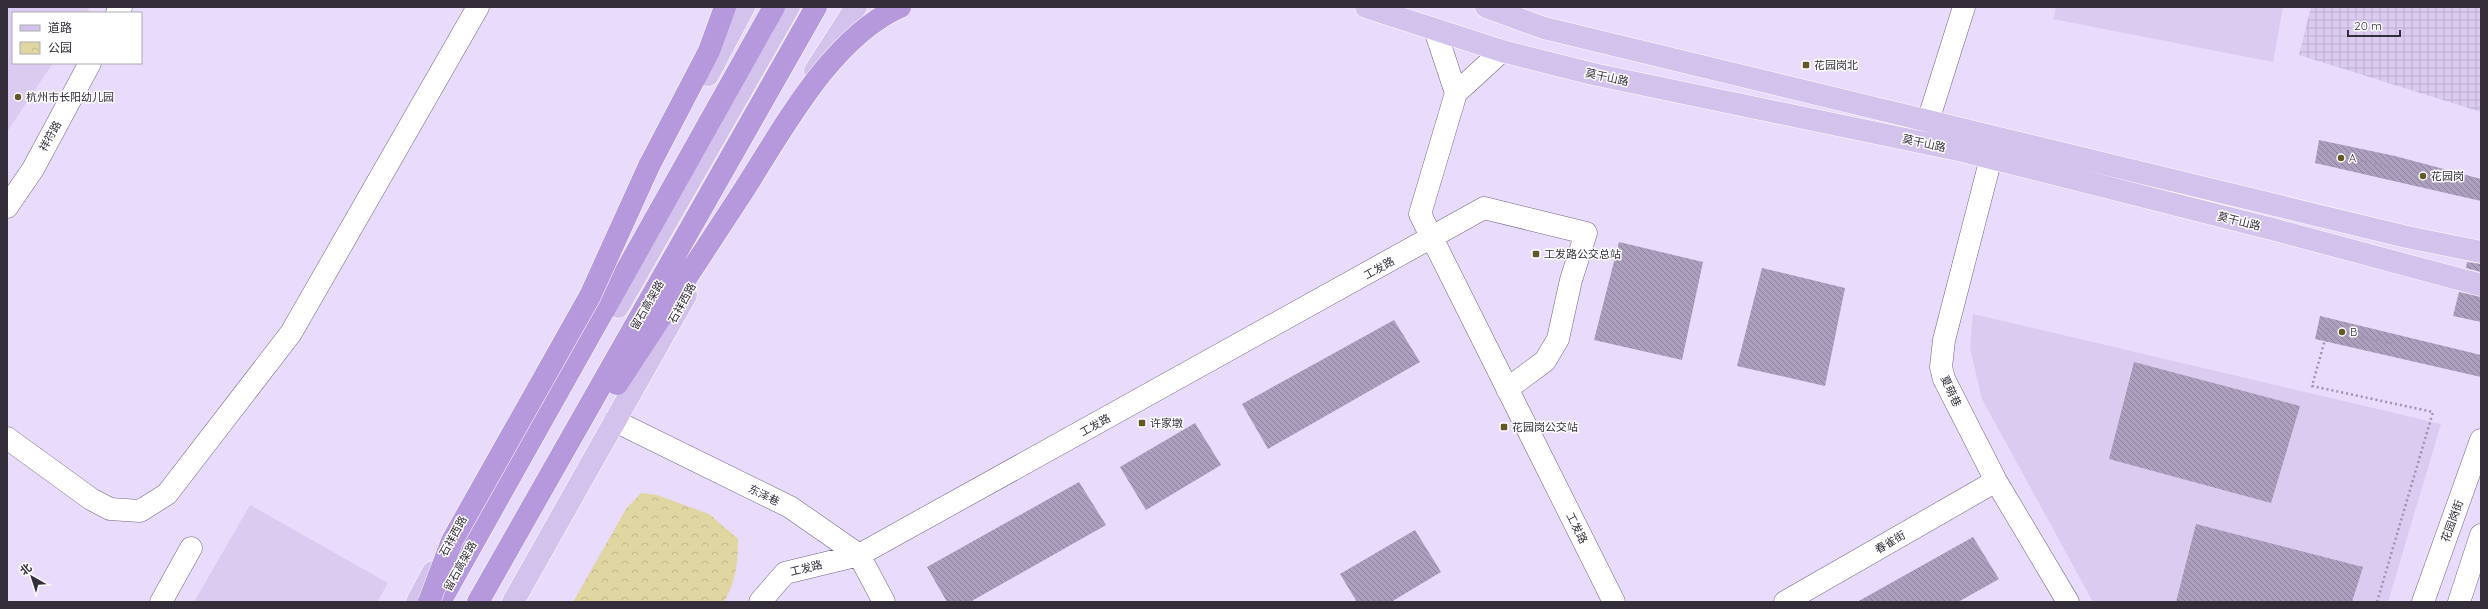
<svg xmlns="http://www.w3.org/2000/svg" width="2488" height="609" viewBox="0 0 2488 609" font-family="Quicksand,'Noto Sans SC',sans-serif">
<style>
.built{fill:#dbcbf0}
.industrial{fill:url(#industrial-grid)}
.park{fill:url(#park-crowns)}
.building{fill:url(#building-back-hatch)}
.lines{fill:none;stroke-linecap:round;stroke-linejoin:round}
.minor-casing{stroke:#716681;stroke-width:23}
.major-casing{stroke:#fff;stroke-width:23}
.highway-casing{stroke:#fff;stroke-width:23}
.path{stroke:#9d93ab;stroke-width:2.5;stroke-dasharray:2 3;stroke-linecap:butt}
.minor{stroke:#fff;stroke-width:22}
.major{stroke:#d3c2eb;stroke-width:22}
.highway{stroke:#b699dd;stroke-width:22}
.highway-bridge-casing{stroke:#fff;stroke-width:23;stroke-linecap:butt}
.highway-bridge{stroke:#b699dd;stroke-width:22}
.poi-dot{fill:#635825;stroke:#fff;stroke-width:1.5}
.labels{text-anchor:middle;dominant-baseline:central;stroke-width:3;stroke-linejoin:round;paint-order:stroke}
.poi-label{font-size:11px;fill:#332e3a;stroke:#fff;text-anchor:start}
.street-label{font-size:11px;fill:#332e3a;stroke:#fff}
</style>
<defs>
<pattern id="industrial-grid" width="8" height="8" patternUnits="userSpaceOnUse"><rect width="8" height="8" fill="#dbcbf0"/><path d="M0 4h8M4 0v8" fill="none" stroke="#bcafcf"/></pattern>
<pattern id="park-crowns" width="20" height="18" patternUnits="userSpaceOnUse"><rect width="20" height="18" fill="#e0d6a1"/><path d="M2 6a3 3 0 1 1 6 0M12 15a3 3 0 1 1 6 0" fill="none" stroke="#c1b88b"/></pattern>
<pattern id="building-back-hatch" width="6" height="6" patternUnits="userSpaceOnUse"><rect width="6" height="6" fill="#ab9fbd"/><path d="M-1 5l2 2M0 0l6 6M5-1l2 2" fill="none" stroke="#8c829b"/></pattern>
</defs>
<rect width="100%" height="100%" fill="#e8dbfb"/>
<path class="built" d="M 7,7 L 90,7 L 86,13 L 13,13 L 13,63 L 53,63 L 7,132 Z
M 2056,7 L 2283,7 L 2273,62 L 2053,19 Z
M 1973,314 L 2441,424 L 2388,602 L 2093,602 L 1982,399 L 1970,348 Z
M 250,505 L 388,583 L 377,602 L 194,602 Z"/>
<path class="industrial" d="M 2311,7 L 2481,7 L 2481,112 L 2299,55 Z"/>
<path class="park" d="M 641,493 L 657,495 L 709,514 L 738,539 C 738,563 736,581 724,602 L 573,602 L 626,509 Z"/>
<path class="building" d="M 2319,140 L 2395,156 L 2481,179 L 2481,201 L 2315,163 Z
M 1619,242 L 1703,262 L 1682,360 L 1594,340 Z
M 2467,262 L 2481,264 L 2481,272 L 2466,268 Z
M 1762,268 L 1845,288 L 1825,386 L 1737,366 Z
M 2459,292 L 2481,297 L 2481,322 L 2453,316 Z
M 2320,316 L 2481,355 L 2481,377 L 2315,339 Z
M 1394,320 L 1420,362 L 1268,449 L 1242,404 Z
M 2134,362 L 2300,406 L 2271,503 L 2109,459 Z
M 1195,423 L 1221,465 L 1146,510 L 1120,467 Z
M 1079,482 L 1106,525 L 970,602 L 947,602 L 927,567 Z
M 2196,524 L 2363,567 L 2352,602 L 2176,602 Z
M 1415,530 L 1441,572 L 1391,602 L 1357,602 L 1340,574 Z
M 1973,537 L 1999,579 L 1958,602 L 1857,602 Z"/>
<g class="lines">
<defs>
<path id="minor" d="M 117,13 L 121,7
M 1435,30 L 1456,93
M 1502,51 L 1456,93 L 1420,214 L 1614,602
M 1928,121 L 1964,7
M 1991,158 L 1944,340 L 1941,367 L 1944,379 L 1996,481 L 2068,602
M 7,207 L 33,169 L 90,63
M 615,421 L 790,507 L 859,555 L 884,602
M 7,438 L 91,499 L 110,509 L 140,511 L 167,494 L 291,333 L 478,7
M 161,602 L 191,548
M 760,602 L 785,573 L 859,555 L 1484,208 L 1586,233 L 1571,280 L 1558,339 L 1545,361 L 1507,389
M 1785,602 L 1996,481
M 2423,602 L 2481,440
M 2459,602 L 2481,535"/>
<path id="major" d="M 1366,7 L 1502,51 L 1593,74 L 1963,151 L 2272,229 L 2481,285
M 1486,7 L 1544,28 L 2407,237 L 2481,252
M 815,71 L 856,7
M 708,75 L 744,7
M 618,307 L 789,7
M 417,602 L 433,572
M 513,602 L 686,295"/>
<path id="highway" d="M 649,166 L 709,51 L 725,7
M 617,384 L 740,196
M 440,602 L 774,7
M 478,602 L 816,7"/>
</defs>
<use href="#minor" class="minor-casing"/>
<use href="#major" class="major-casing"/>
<use href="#highway" class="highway-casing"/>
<path class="path" d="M 2326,152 L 2390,167
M 2377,602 L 2433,412 L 2312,386 L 2328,329 L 2393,344"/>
<use href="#minor" class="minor"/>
<use href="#major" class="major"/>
<use href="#highway" class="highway"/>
<defs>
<path id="highway-bridge" d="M 740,196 C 781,133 829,39 900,7
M 429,602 L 452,541 L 590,296 L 649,166"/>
</defs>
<use href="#highway-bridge" class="highway-bridge-casing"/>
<use href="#highway-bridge" class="highway-bridge"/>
</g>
<g class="poi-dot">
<rect x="1802" y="61" width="8" height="8" rx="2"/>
<circle cx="18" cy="97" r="4"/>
<circle cx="2341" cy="158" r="4"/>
<circle cx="2423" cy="176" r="4"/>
<rect x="1532" y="250" width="8" height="8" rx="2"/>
<circle cx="2342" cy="332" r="4"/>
<rect x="1138" y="419" width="8" height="8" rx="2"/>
<rect x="1500" y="423" width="8" height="8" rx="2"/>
</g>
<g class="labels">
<g class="poi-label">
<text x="1814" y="65">花园岗北</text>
<text x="26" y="97">杭州市长阳幼儿园</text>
<text x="2349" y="158">A</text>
<text x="2431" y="176">花园岗</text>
<text x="1544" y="254">工发路公交总站</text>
<text x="2350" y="332">B</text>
<text x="1150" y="423">许家墩</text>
<text x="1512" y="427">花园岗公交站</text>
</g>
<g class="street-label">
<text transform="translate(1607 77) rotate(12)">莫干山路</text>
<text transform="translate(50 136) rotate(-61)">祥符路</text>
<text transform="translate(1924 143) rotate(12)">莫干山路</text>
<text transform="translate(2239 221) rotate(14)">莫干山路</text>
<text transform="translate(1379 268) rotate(-29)">工发路</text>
<text transform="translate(682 303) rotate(-61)">石祥西路</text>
<text transform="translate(647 305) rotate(-60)">留石高架路</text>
<text transform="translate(1951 391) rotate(65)">夏萌巷</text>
<text transform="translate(1095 425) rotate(-29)">工发路</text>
<text transform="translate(764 495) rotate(26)">东泽巷</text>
<text transform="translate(2452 521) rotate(-70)">花园岗街</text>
<text transform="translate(1577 528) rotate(63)">工发路</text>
<text transform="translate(453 536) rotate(-61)">石祥西路</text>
<text transform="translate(1890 542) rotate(-30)">春雀街</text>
<text transform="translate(460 566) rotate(-61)">留石高架路</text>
<text transform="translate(806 568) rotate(-14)">工发路</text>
</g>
</g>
<rect width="2488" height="609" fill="none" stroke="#332e3a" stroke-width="16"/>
<rect x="12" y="12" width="130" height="52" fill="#ffffff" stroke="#adabb0"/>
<rect x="20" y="25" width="20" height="6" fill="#d3c2eb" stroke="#adabb0"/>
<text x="48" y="32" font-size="12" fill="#332e3a">道路</text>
<rect x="20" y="42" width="20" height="12" fill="url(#park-crowns)" stroke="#adabb0"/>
<text x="48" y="52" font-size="12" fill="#332e3a">公园</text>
<g transform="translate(32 577) rotate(321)" stroke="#ffffff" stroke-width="3" paint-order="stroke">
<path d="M0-3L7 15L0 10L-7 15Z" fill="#332e3a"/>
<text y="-6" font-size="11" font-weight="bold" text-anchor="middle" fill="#332e3a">北</text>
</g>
<path d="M2348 30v6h52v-6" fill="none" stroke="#332e3a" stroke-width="2"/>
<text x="2354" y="30" font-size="12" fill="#332e3a" stroke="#ffffff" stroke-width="3" paint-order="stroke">20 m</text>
</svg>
